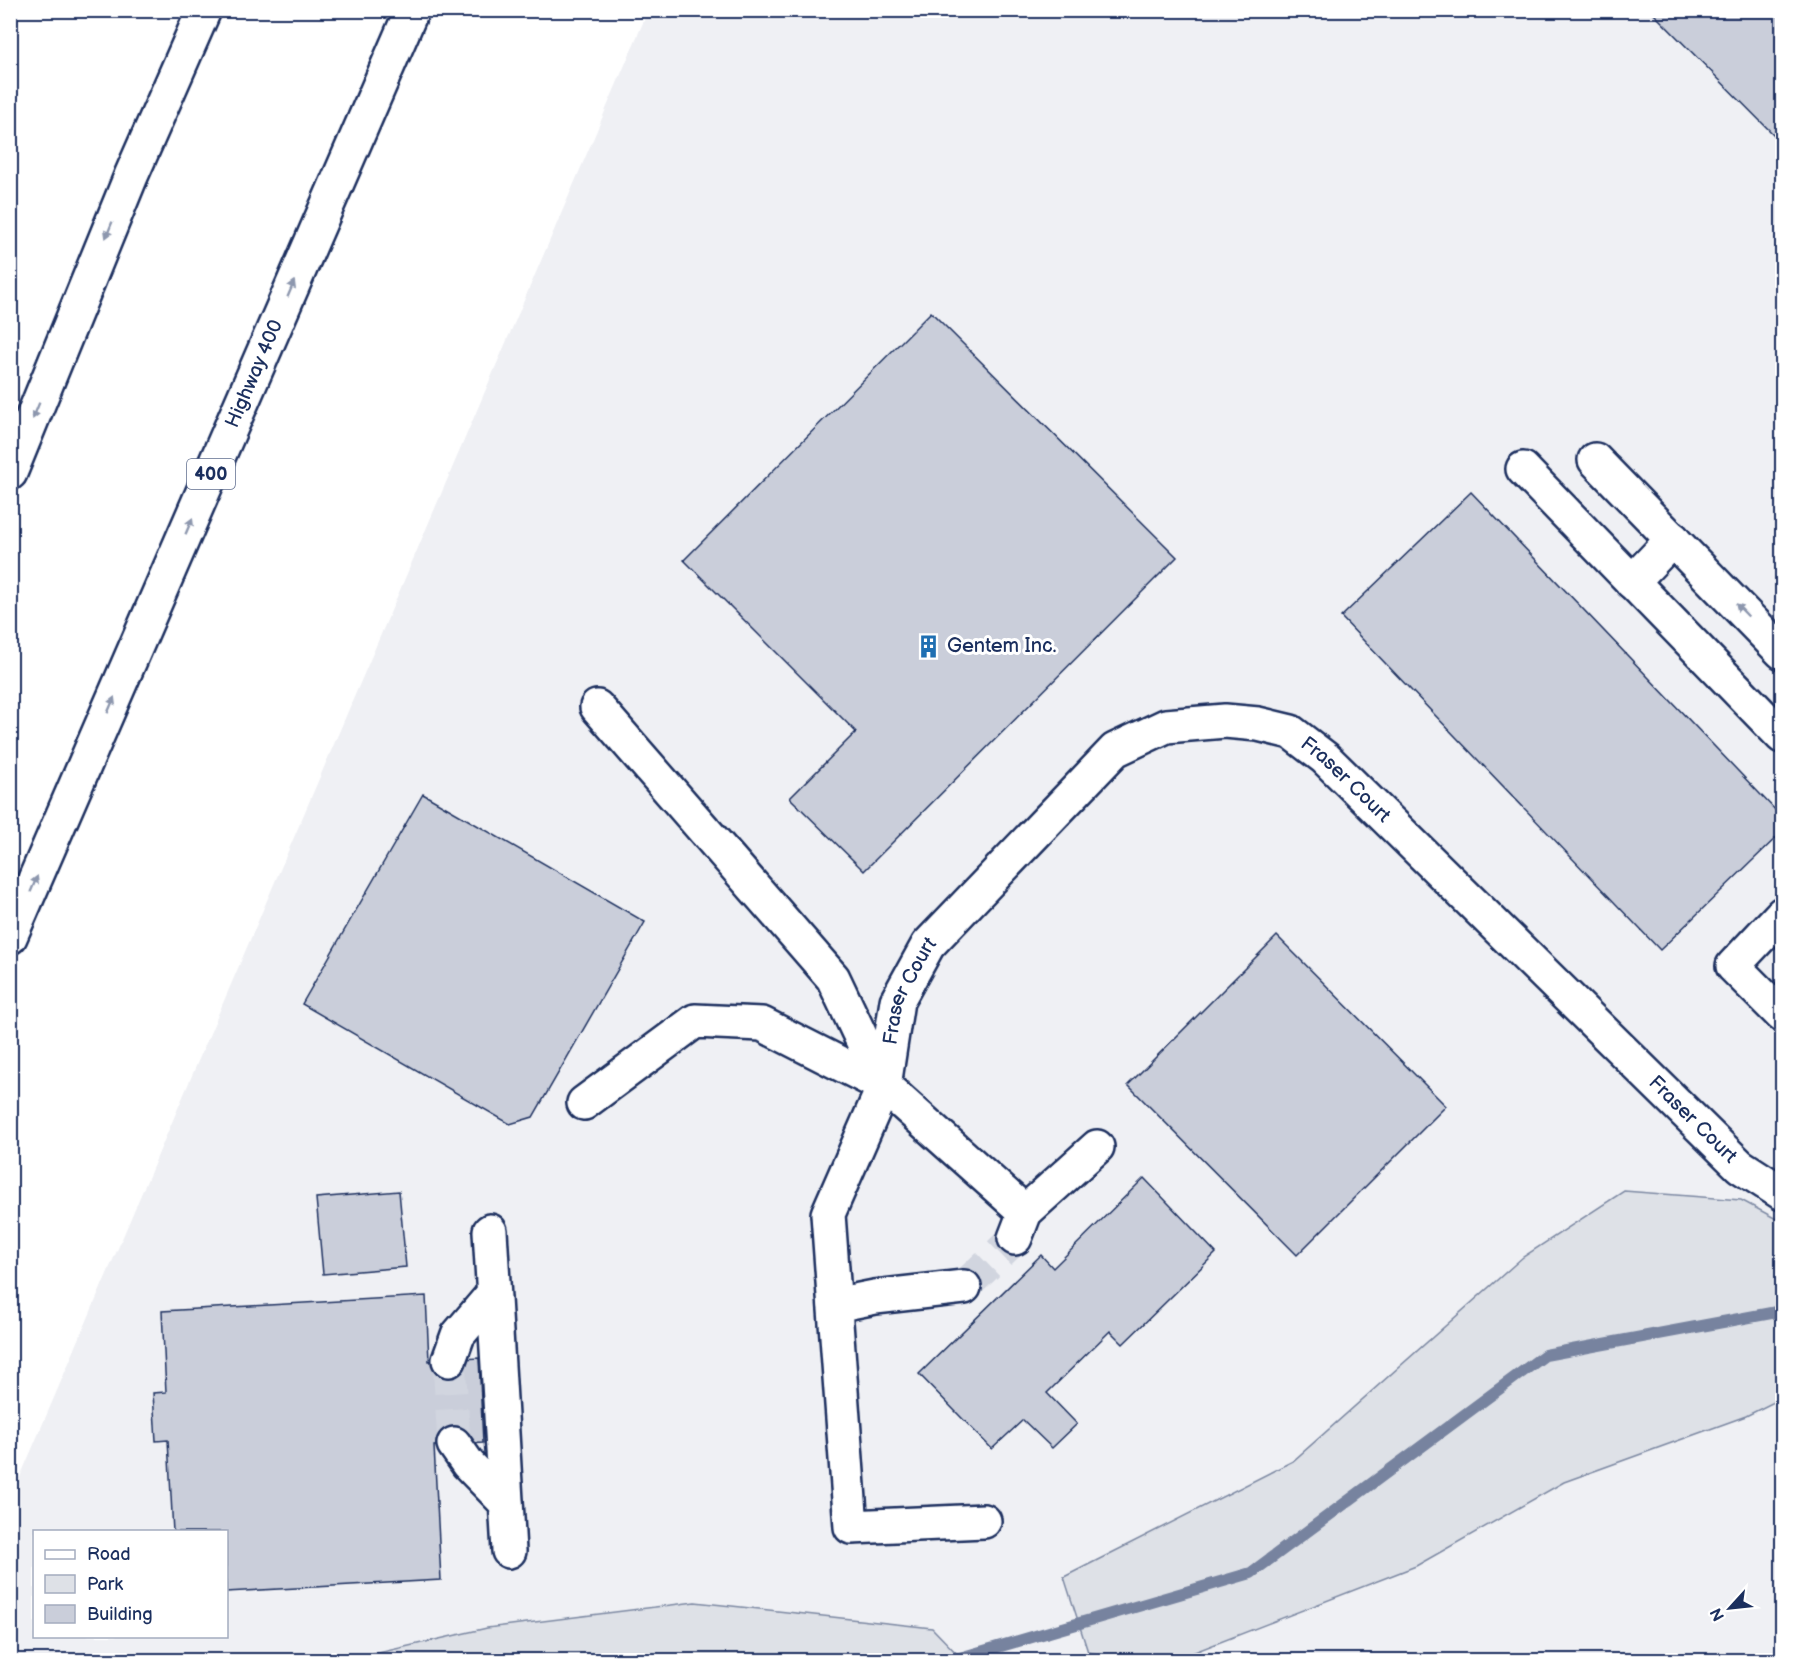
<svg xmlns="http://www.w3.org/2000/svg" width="1793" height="1671" viewBox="0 0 1793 1671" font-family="'Balsamiq Sans',sans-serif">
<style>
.built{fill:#eff0f4;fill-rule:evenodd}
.green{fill:#dee1e7;stroke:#7c88a2;stroke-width:1.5}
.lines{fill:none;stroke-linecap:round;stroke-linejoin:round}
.stream{stroke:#77839f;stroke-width:12}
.building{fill:#caceda;stroke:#1b2f5e;stroke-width:1.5}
.minor-tunnel{stroke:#d1d5df;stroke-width:33;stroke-dasharray:33 16;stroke-linecap:butt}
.minor-casing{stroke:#1b2f5e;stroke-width:38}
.highway-casing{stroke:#1b2f5e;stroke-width:38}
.minor{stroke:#fff;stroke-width:33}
.highway{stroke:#fff;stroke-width:33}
.oneway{fill:#8d97ae}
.labels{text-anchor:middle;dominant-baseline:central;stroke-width:6;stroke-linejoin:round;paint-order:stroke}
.shield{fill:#fff;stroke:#5f6d8e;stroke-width:1.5}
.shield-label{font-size:18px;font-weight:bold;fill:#1b2f5e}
.street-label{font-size:20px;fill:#1b2f5e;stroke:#fff}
.poi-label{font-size:20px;fill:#1b2f5e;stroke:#fff;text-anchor:start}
</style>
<rect width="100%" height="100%" fill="#fff"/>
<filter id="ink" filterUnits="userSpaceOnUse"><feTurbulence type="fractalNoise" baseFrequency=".0167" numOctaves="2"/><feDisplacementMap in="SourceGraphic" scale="12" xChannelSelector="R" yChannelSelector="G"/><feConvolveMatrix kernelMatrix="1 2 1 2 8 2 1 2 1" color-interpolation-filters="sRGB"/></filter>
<g filter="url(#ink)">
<path class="built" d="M 648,11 L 1782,11 L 1782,1660 L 11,1660 L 11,1498 ZM 34,1532 L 226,1532 L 226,1636 L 34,1636 Z"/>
<path class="green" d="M 1624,1191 L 1741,1200 L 1782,1222 L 1782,1398 L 1746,1416 L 1564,1482 L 1416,1566 L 1174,1660 L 1127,1660 L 1088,1652 L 1064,1577 L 1293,1461 L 1523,1257 Z
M 695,1602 L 932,1628 L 963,1660 L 348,1660 L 487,1628 Z"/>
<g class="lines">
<path class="stream" d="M 953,1660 L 1251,1573 L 1545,1355 L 1782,1311"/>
</g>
<path class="building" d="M 1650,10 L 1782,10 L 1782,143 Z
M 931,312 L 1177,557 L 864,871 L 790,798 L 856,732 L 684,560 Z
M 1471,492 L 1782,817 L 1782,832 L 1660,950 L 1341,617 Z
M 423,794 L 645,922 L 533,1117 L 510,1124 L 302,1004 Z
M 1277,936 L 1446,1106 L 1297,1255 L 1128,1085 Z
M 1144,1178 L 1216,1253 L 1123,1344 L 1110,1331 L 1047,1393 L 1077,1424 L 1052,1448 L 1023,1420 L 992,1449 L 919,1374 L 1041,1255 L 1053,1268 Z
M 399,1191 L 406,1267 L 323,1274 L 316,1198 Z
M 426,1296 L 429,1361 L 479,1358 L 483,1443 L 434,1446 L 441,1580 L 226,1592 L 226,1532 L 173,1532 L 168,1440 L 156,1441 L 153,1393 L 166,1392 L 162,1311 Z"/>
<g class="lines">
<path class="minor-tunnel" d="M 964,1287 L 1015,1238
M 449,1360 L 454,1444"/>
<defs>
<g id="minor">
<path d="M 1595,460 L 1782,652"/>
<path d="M 1523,469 L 1782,736"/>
<path d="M 1632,582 L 1673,539"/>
<path d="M 597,707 L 833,978 L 884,1086"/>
<path d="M 1782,914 L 1733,966 L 1782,1015"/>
<path d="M 584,1103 L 695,1021 L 762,1024 L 884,1086 L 1025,1212"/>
<path d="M 490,1231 L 509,1551"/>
<path d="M 1015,1238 L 1025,1212 L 1097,1147"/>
<path d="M 835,1305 L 875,1297 L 964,1287"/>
<path d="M 449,1360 L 458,1335 L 493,1294"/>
<path d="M 454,1444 L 468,1464 L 506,1503"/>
<path id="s1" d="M 984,1521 L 851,1527 L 828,1214 L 884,1086 L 897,1001 L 928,945 L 1115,750 L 1166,726 L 1225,721 L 1258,724 L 1291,732 L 1325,758 L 1740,1166 L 1782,1193"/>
</g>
<g id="highway">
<path d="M 10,473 L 131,176 L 204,10"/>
<path id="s2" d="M 10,937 L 412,10"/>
</g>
</defs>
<use href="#minor" class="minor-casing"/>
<use href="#highway" class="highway-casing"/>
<use href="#minor" class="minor"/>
<use href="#highway" class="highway"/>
</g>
<defs><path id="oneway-solid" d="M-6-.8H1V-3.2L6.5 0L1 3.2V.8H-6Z" transform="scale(1.5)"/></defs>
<g class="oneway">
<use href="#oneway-solid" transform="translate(109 230) rotate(112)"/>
<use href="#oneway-solid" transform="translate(291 289) rotate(-67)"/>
<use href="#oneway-solid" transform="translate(36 411) rotate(112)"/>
<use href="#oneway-solid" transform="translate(189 526) rotate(-67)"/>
<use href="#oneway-solid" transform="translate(1742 610) rotate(-134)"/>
<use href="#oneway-solid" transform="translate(111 705) rotate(-67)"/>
<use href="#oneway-solid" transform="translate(34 884) rotate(-67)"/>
</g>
</g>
<defs>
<symbol id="building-bare" viewBox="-9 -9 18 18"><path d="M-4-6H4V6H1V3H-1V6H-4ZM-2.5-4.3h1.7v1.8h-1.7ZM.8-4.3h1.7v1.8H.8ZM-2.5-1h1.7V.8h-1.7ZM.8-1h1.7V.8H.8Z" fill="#1f6fb2" stroke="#fff" stroke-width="2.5" paint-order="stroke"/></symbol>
</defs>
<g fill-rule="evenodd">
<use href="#building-bare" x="912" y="630" width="33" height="33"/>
</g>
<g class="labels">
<rect class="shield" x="187" y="459" width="48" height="30" rx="4.5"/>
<g class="shield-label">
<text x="211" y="474">400</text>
</g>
<g class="street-label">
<text stroke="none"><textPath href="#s2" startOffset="614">Highway 400</textPath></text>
<text stroke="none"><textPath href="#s1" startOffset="1262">Fraser Court</textPath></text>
<text stroke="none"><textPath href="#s1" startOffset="686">Fraser Court</textPath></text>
<text stroke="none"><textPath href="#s1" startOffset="1748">Fraser Court</textPath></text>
</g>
<g class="poi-label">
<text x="947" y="646">Gentem Inc.</text>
</g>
</g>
<rect width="1793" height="1671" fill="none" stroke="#fff" stroke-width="36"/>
<rect x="18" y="18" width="1757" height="1635" fill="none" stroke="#1b2f5e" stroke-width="2" filter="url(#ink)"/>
<rect x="33" y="1530" width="195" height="108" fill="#ffffff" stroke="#a4acbf" stroke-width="1.5"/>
<rect x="45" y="1550" width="30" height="9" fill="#ffffff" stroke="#a4acbf" stroke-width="1.5"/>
<text x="87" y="1560" font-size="18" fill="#1b2f5e">Road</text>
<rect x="45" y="1575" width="30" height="18" fill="#dee1e7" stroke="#a4acbf" stroke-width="1.5"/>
<text x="87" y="1590" font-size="18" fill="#1b2f5e">Park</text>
<rect x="45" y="1605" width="30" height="18" fill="#caceda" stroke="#a4acbf" stroke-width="1.5"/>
<text x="87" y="1620" font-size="18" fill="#1b2f5e">Building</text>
<g transform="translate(1730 1608) rotate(243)" stroke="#ffffff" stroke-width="4.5" paint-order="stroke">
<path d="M0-4.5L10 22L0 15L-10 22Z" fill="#1b2f5e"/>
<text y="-9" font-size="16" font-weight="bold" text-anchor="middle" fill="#1b2f5e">N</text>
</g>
</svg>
